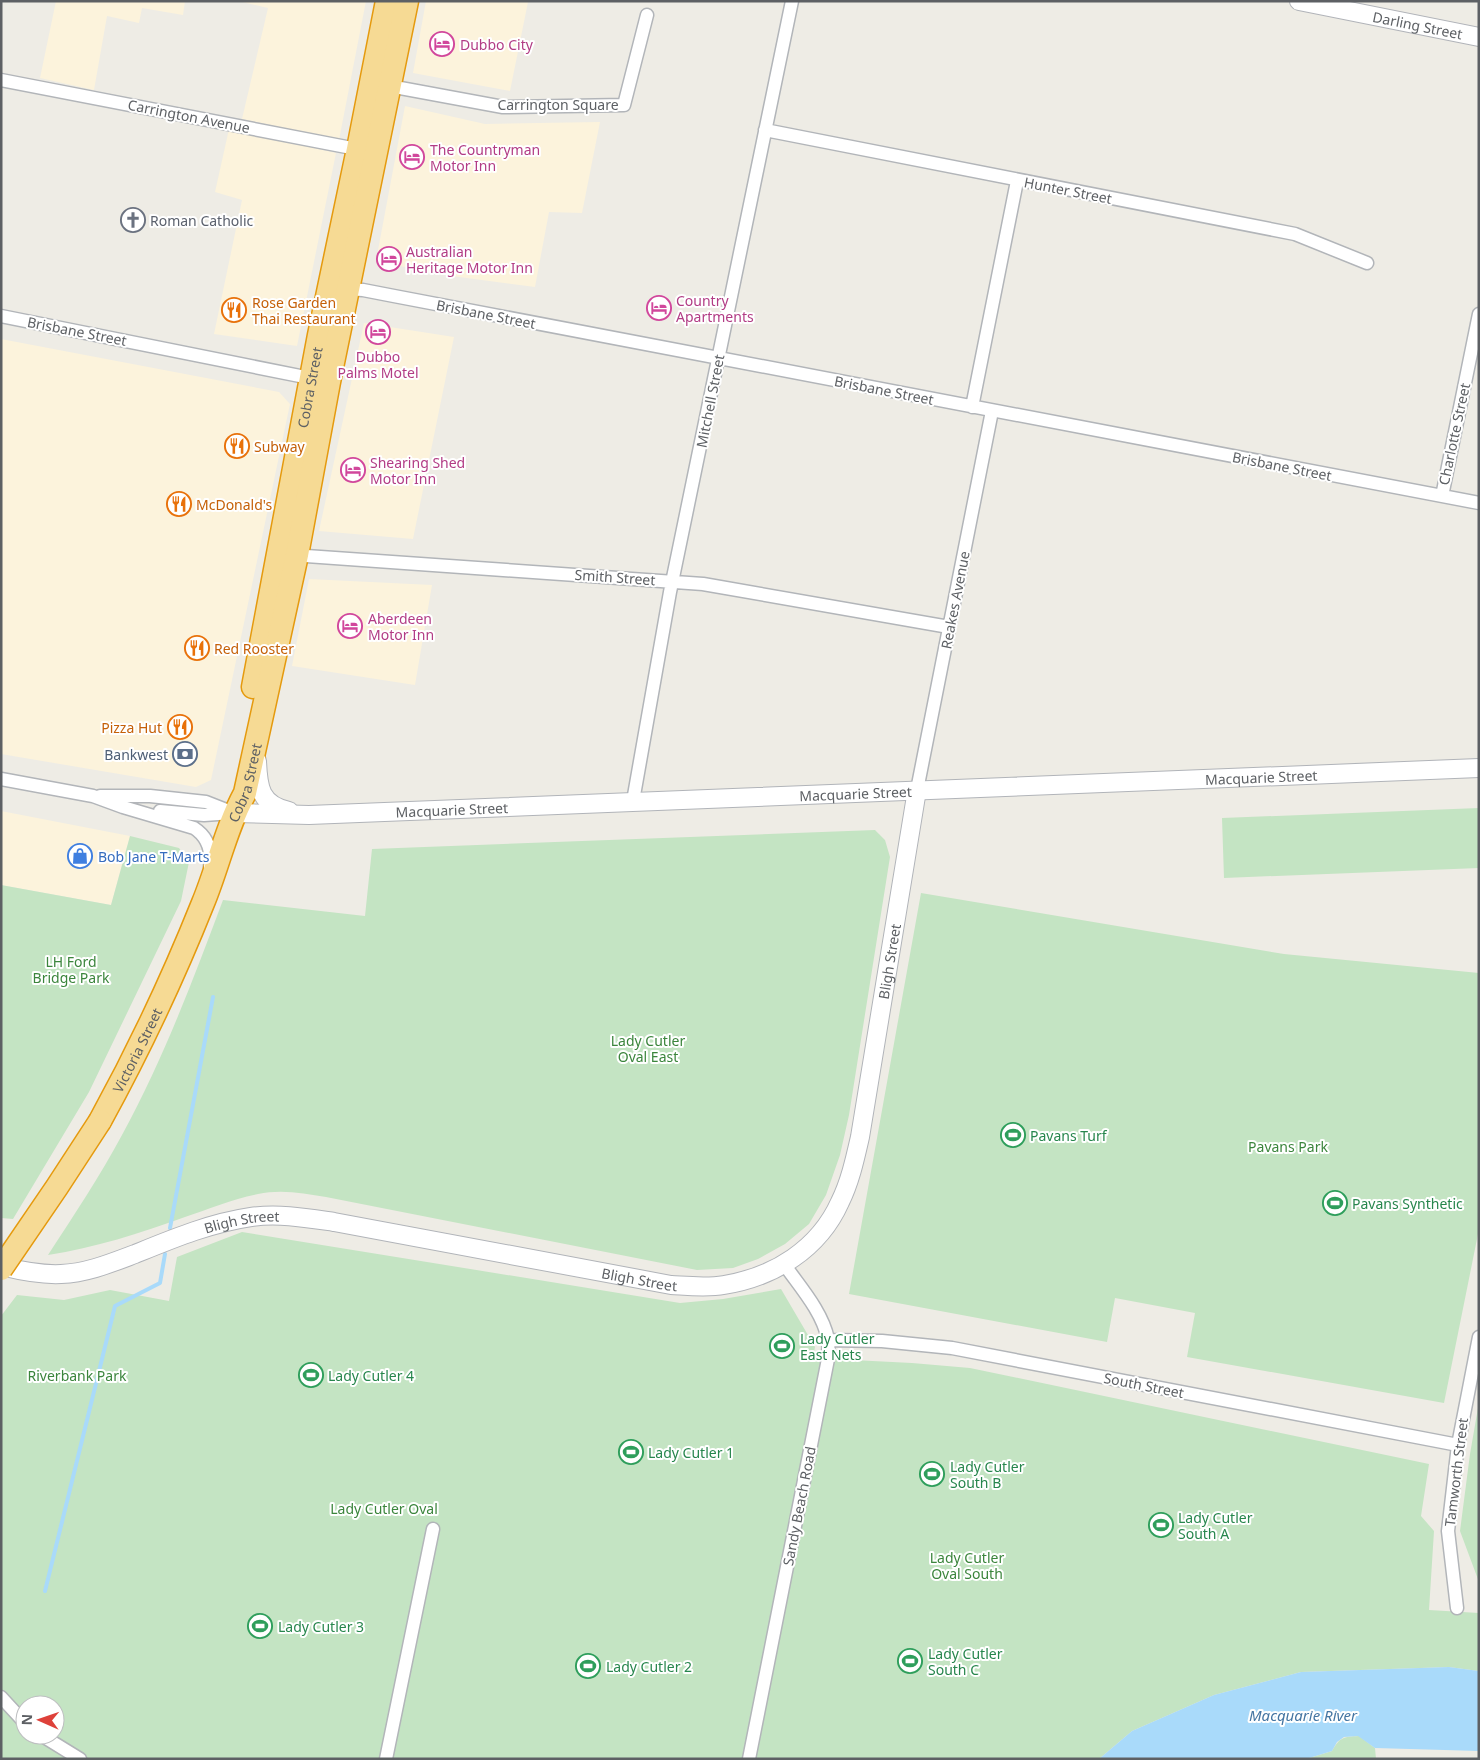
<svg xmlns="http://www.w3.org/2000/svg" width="1480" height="1760" viewBox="0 0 1480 1760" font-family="'Noto Sans',sans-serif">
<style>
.commercial{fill:#fcf3dc}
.green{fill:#c4e4c3;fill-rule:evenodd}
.water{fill:#a9dafa}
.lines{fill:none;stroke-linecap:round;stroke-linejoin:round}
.stream{stroke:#a9dafa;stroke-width:4}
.street-casing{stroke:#b2b5b9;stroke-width:15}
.secondary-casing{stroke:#b1b4b9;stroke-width:20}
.highway-casing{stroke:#e59a0e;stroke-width:25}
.street{stroke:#fff;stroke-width:12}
.secondary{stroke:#fff;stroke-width:18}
.highway{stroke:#f6da94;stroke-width:22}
.highway-bridge-casing{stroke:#e59a0e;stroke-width:25;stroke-linecap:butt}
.highway-bridge{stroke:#f6da94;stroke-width:22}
.labels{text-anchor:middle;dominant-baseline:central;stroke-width:4;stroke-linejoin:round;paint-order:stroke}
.street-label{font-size:14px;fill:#5d6064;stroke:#fff}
.hotel-label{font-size:14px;fill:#b23c85;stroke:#fff;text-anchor:start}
.worship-label{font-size:14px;fill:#5b616d;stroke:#fff;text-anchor:start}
.food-label{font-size:14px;fill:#c56008;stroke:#fff;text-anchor:start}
.service-label{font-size:14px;fill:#4e5e75;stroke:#fff;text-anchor:end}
.shop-label{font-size:14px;fill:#366cbe;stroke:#fff;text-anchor:start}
.park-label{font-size:14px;fill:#3b853c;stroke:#fff}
.leisure-label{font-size:14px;fill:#27864d;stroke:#fff;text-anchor:start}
.water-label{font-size:15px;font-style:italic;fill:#4475a2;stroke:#fff}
</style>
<rect width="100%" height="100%" fill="#eeece5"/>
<path class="commercial" d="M 56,1 L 185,1 L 183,15 L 142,8 L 139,23 L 107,16 L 94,90 L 40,78 Z
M 238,1 L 366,1 L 339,140 L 242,119 L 268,8 Z
M 426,1 L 528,2 L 510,91 L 413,73 Z
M 405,106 L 485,124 L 600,122 L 582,213 L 549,212 L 535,287 L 444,275 L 376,261 Z
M 229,129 L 336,153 L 297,346 L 214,334 L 242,200 L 215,192 Z
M 364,323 L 454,337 L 413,539 L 319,531 Z
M 1,339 L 279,392 L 290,404 L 211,780 L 196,787 L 1,754 Z
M 309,579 L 432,585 L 415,685 L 292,666 Z
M 1,811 L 130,836 L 111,905 L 1,885 Z"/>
<path class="green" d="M 1479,808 L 1479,868 L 1224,878 L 1222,818 Z
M 875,830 L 885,840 L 890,857 L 849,1115 L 840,1155 L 826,1195 L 809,1224 L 785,1244 L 758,1259 L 733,1268 L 697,1270 L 326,1197 C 304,1193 280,1189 258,1194 C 233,1199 209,1209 185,1217 C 140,1233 95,1248 48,1255 C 74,1215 100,1176 122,1135 C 163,1060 193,980 223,900 L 365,916 L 372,849 Z
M 130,836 L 179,848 L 189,862 L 181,901 L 89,1092 L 13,1219 L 1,1218 L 1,885 L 111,905 Z
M 921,893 L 1284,954 L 1479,973 L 1479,1229 L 1444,1403 L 1187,1357 L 1195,1313 L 1115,1298 L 1107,1342 L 849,1294 Z
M 242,1232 L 680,1303 L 723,1299 L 781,1289 L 815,1347 L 813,1358 L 912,1363 L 970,1368 L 1429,1464 L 1421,1516 L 1434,1531 L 1429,1610 L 1479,1613 L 1479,1671 L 1449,1667 L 1301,1672 L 1214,1695 L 1132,1731 L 1099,1759 L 1,1759 L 1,1316 L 17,1295 L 64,1300 L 110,1290 L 169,1301 L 177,1257 ZM 25,1705 L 55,1705 L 55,1735 L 25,1735 Z
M 1479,1402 L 1479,1582 L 1460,1531 L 1470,1454 Z
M 1359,1736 L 1375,1748 L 1376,1759 L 1306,1759 L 1332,1751 C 1340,1737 1343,1737 1359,1736 Z"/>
<path class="water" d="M 1449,1667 L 1479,1671 L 1479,1751 L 1375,1748 L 1358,1736 L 1344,1737 L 1337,1742 L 1332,1751 L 1306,1759 L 1099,1759 L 1132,1731 L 1214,1695 L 1301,1672 Z"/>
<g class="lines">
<path class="stream" d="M 170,1228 L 213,997
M 45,1591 L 115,1306 L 160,1283 L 165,1254"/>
<defs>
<path id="street" d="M 1,80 L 362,150
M 384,85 L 503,107 L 624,105 L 647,15
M 765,130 L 1295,234 L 1367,263
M 343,289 L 363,290 L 394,296 L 1479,503
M 1,316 L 315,379
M 972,407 L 1017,181
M 1442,496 L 1479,314
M 292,555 L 703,584 L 949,627
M 1,779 L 93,796 L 123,807 L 194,828 C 208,837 212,851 210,867
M 917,790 L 992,411
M 100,796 L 150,796 L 206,802 L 234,813
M 633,801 L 670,592 L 792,1
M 160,811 L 204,815 L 232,813
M 828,1340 L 882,1341 L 952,1348 L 1458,1445
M 1457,1608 L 1448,1531 L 1458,1445 L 1479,1337
M 1,1697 L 25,1723
M 41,1735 L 80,1759
M 386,1759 L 433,1529
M 749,1759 L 828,1359 C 828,1352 829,1345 828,1339 C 822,1311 800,1287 784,1264"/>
<g id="secondary">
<path id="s1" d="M 1299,1 L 1479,37"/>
<path d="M 257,761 C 258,787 260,805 289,811"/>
<path id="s2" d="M 234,813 L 309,815 L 1479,768"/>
<path id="s3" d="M 1,1266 C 21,1271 41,1275 61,1274 C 87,1273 111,1263 135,1254 C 172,1239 210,1223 251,1217 C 279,1213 307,1218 334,1222 L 671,1285 C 689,1286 707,1288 724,1285 C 774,1277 819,1249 840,1202 C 850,1182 855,1159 860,1137 L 917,790"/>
</g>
<g id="highway">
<path id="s4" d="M 253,687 L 319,335 L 358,149 L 387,1"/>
<path id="s5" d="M 100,1121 C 139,1050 173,978 203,903 C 218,867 226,828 245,793 L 297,555 L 329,382 L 407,1"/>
</g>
</defs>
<use href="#street" class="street-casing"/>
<use href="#secondary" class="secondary-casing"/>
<use href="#highway" class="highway-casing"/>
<use href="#street" class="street"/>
<use href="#secondary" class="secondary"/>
<use href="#highway" class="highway"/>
<defs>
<path id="highway-bridge" d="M 1,1269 L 57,1187 L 100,1121"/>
</defs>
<use href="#highway-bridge" class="highway-bridge-casing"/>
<use href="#highway-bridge" class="highway-bridge"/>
</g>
<defs>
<symbol id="hotel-ring" viewBox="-11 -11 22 22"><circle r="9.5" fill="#fff" stroke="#d1479c" stroke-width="1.5"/><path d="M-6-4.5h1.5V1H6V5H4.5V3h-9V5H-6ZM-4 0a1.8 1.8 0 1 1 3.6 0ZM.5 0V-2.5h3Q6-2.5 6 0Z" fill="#d1479c"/></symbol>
<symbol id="church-ring" viewBox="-11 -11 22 22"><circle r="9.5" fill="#fff" stroke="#6b7280" stroke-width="1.5"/><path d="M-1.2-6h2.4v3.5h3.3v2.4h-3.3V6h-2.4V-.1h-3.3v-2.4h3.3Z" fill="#6b7280"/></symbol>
<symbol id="restaurant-ring" viewBox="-11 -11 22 22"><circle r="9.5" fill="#fff" stroke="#e8710a" stroke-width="1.5"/><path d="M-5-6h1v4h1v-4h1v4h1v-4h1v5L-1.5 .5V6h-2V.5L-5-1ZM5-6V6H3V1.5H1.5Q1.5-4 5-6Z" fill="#e8710a"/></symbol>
<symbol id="bank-ring" viewBox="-11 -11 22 22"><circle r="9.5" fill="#fff" stroke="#5c6f8a" stroke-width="1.5"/><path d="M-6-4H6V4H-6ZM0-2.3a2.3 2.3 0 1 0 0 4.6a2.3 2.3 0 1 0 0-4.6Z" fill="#5c6f8a"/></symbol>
<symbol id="shop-ring" viewBox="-11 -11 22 22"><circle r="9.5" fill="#fff" stroke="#3f7fe0" stroke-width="1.5"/><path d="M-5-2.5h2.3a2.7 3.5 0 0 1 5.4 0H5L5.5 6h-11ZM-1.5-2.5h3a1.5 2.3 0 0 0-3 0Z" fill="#3f7fe0"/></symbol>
<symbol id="stadium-ring" viewBox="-11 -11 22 22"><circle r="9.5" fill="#fff" stroke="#2e9e5b" stroke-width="1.5"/><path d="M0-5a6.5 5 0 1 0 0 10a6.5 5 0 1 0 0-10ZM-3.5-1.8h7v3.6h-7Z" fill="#2e9e5b"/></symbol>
</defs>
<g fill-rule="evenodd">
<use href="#hotel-ring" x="428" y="30" width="28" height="28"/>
<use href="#hotel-ring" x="398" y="143" width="28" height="28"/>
<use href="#church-ring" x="119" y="206" width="28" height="28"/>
<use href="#hotel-ring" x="375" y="245" width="28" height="28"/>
<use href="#hotel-ring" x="645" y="294" width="28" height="28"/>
<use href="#restaurant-ring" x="220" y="296" width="28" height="28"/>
<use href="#hotel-ring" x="364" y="318" width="28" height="28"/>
<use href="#restaurant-ring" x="223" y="432" width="28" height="28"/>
<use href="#hotel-ring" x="339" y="456" width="28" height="28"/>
<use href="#restaurant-ring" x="165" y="490" width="28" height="28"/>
<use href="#hotel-ring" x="336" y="612" width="28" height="28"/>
<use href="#restaurant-ring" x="183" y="634" width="28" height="28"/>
<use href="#restaurant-ring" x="166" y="713" width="28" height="28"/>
<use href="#bank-ring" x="171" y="740" width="28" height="28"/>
<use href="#shop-ring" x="66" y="842" width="28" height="28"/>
<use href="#stadium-ring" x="999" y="1121" width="28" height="28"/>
<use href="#stadium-ring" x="1321" y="1189" width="28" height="28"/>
<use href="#stadium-ring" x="768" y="1332" width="28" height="28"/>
<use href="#stadium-ring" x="297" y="1361" width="28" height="28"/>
<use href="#stadium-ring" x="617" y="1438" width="28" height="28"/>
<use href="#stadium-ring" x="918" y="1460" width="28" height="28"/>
<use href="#stadium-ring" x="1147" y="1511" width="28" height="28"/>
<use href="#stadium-ring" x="246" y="1612" width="28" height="28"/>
<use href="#stadium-ring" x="896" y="1647" width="28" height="28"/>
<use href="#stadium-ring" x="574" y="1652" width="28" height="28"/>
</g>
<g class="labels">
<g class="street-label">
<text stroke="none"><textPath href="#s1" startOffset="121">Darling Street</textPath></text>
<text x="558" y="104">Carrington Square</text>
<text transform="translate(189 116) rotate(11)">Carrington Avenue</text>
<text transform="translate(1068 190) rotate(11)">Hunter Street</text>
<text transform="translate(486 314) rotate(11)">Brisbane Street</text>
<text transform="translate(77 331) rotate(11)">Brisbane Street</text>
<text stroke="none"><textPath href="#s4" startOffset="305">Cobra Street</textPath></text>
<text transform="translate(884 390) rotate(11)">Brisbane Street</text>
<text transform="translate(710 401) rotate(-79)">Mitchell Street</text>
<text transform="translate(1454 434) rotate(-78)">Charlotte Street</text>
<text transform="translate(1282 466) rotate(11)">Brisbane Street</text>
<text transform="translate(615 577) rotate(4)">Smith Street</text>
<text transform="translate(955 600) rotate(-79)">Reakes Avenue</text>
<text stroke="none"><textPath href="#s5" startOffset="369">Cobra Street</textPath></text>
<text stroke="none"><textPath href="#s2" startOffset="1028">Macquarie Street</textPath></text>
<text stroke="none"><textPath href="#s2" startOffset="622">Macquarie Street</textPath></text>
<text stroke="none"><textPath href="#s2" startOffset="218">Macquarie Street</textPath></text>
<text stroke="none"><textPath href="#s3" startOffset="1134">Bligh Street</textPath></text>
<text stroke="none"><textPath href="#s5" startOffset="80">Victoria Street</textPath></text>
<text stroke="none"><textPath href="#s3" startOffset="250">Bligh Street</textPath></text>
<text stroke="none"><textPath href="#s3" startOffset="654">Bligh Street</textPath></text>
<text transform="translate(1144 1385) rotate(11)">South Street</text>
<text transform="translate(1456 1472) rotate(-83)">Tamworth Street</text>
<text transform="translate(799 1506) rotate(-79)">Sandy Beach Road</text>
</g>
<g class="hotel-label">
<text x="460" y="44">Dubbo City</text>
<text x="430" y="149">The Countryman<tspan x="430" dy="16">Motor Inn</tspan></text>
<text x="406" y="251">Australian<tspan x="406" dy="16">Heritage Motor Inn</tspan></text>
<text x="676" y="300">Country<tspan x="676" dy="16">Apartments</tspan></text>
<text x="378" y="356" text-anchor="middle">Dubbo<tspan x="378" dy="16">Palms Motel</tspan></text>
<text x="370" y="462">Shearing Shed<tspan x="370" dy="16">Motor Inn</tspan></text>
<text x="368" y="618">Aberdeen<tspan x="368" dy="16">Motor Inn</tspan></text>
</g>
<g class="worship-label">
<text x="150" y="220">Roman Catholic</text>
</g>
<g class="food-label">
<text x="252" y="302">Rose Garden<tspan x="252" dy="16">Thai Restaurant</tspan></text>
<text x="254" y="446">Subway</text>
<text x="196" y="504">McDonald's</text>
<text x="214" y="648">Red Rooster</text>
<text x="162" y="727" text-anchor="end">Pizza Hut</text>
</g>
<g class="service-label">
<text x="168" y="754">Bankwest</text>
</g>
<g class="shop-label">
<text x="98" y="856">Bob Jane T-Marts</text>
</g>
<g class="park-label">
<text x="71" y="961">LH Ford<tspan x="71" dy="16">Bridge Park</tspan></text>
<text x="648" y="1040">Lady Cutler<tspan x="648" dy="16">Oval East</tspan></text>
<text x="1288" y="1146">Pavans Park</text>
<text x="77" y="1375">Riverbank Park</text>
<text x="384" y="1508">Lady Cutler Oval</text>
<text x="967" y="1557">Lady Cutler<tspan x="967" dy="16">Oval South</tspan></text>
</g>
<g class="leisure-label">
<text x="1030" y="1135">Pavans Turf</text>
<text x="1352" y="1203">Pavans Synthetic</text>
<text x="800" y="1338">Lady Cutler<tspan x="800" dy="16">East Nets</tspan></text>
<text x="328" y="1375">Lady Cutler 4</text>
<text x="648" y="1452">Lady Cutler 1</text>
<text x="950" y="1466">Lady Cutler<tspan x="950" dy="16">South B</tspan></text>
<text x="1178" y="1517">Lady Cutler<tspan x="1178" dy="16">South A</tspan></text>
<text x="278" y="1626">Lady Cutler 3</text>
<text x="928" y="1653">Lady Cutler<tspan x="928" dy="16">South C</tspan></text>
<text x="606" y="1666">Lady Cutler 2</text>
</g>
<g class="water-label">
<text x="1303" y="1715">Macquarie River</text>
</g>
</g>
<rect width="1480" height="1760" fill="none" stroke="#5d6064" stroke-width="5"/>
<g transform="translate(40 1720) rotate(272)"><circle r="24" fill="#ffffff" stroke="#bebfc1"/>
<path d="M0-4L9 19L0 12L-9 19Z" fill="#de413a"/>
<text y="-8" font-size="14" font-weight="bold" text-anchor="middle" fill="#5d6064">N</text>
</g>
</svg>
